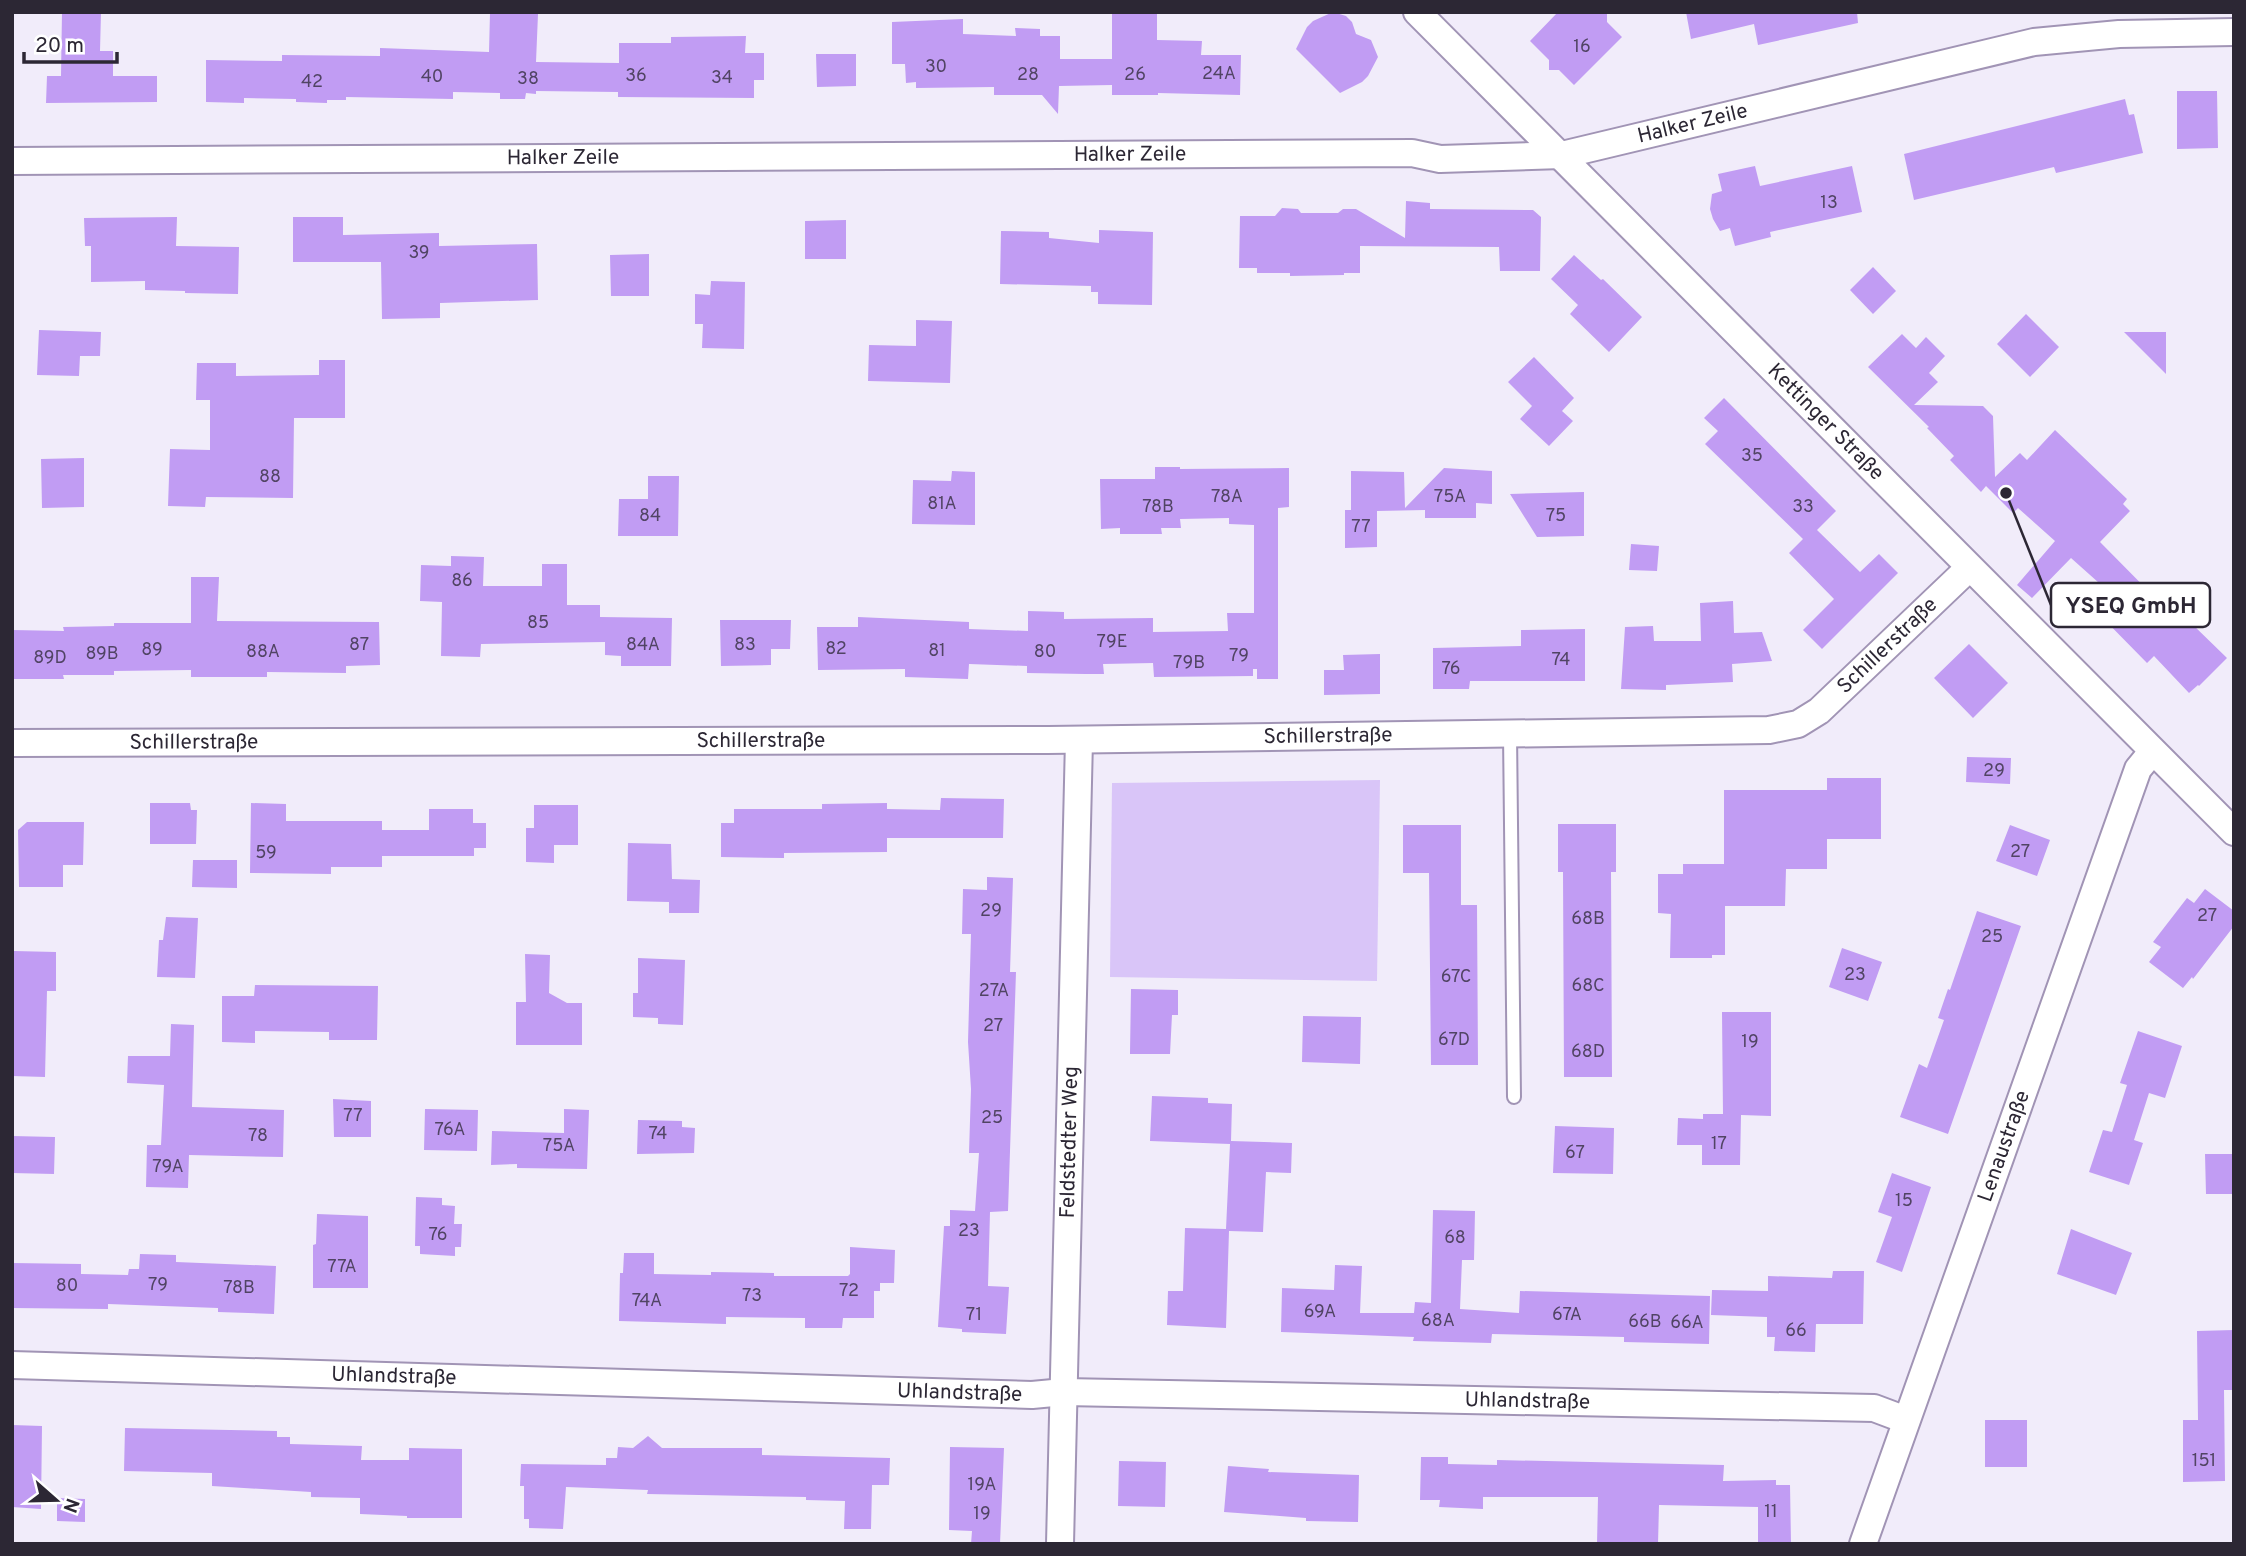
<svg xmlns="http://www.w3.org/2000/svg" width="2246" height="1556" viewBox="0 0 2246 1556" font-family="Overpass,sans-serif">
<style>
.green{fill:#d9c5f8}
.building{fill:#c19cf3}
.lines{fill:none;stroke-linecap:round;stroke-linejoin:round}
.service-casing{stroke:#a194b5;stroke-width:16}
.minor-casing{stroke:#a194b5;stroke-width:30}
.service{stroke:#fff;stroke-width:12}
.minor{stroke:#fff;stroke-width:26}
.labels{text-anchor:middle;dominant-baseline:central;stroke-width:7;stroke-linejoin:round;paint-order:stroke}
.number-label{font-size:18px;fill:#514464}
.street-label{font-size:21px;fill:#2c2734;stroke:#fff}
.leader{fill:none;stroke:#2c2734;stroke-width:2.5}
.callout-dot{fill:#2c2734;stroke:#fff;stroke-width:2.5}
.callout{fill:#fff;stroke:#2c2734;stroke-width:2.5}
.callout-label{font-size:23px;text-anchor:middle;font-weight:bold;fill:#2c2734}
</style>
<rect width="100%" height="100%" fill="#f1ecfa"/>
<path class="green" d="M 1380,780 L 1377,981 L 1110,977 L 1112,783 Z"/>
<path class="building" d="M 62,12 L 101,12 L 100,51 L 113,51 L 113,76 L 157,76 L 157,102 L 46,103 L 47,76 L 61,76 Z
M 1112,12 L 1157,12 L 1157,40 L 1202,41 L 1201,55 L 1241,55 L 1240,95 L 1158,93 L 1158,95 L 1112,95 L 1112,85 L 1059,86 L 1058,114 L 1042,95 L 994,95 L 994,87 L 916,88 L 916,82 L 906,83 L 905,64 L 892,64 L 892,22 L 963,19 L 963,34 L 1016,36 L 1015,28 L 1040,29 L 1040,36 L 1060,36 L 1060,59 L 1112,59 Z
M 1333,12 L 1346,16 L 1352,22 L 1356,34 L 1371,40 L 1378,57 L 1368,76 L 1362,82 L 1340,93 L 1296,49 L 1307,27 L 1313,21 Z
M 1558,12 L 1607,12 L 1607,22 L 1622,37 L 1574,85 L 1559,70 L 1549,70 L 1549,60 L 1530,41 Z
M 1686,12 L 1857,12 L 1858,23 L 1758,45 L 1754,24 L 1691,39 Z
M 490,13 L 538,14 L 536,62 L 619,63 L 619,43 L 671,43 L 671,37 L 746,36 L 745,53 L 764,53 L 764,80 L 754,80 L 754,98 L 618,97 L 618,92 L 536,91 L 536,94 L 526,93 L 525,99 L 500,99 L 500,93 L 453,92 L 453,99 L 346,97 L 346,100 L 327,100 L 327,103 L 296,102 L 296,99 L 244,98 L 244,103 L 206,102 L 206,60 L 282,61 L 282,55 L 380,56 L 380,48 L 489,52 Z
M 816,54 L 856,54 L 856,86 L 817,87 Z
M 2177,91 L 2217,91 L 2218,148 L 2177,149 Z
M 2125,99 L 2129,115 L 2134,114 L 2143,153 L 2056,173 L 2054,167 L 1914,200 L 1904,154 Z
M 1755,166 L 1760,186 L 1852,166 L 1862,212 L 1770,232 L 1771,237 L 1735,246 L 1730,228 L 1720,231 L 1713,219 L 1710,209 L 1712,194 L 1722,191 L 1718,174 Z
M 1406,201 L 1430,203 L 1430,209 L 1533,210 L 1541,217 L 1540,271 L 1500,271 L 1499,247 L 1360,246 L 1360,273 L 1344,273 L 1344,275 L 1290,276 L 1290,273 L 1257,273 L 1257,268 L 1239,268 L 1240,216 L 1275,216 L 1282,208 L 1298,209 L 1301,213 L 1338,213 L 1343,209 L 1356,209 L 1405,238 Z
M 177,217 L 176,246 L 239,247 L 238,294 L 185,293 L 185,291 L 145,290 L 145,281 L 91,282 L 91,246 L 85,246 L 84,218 Z
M 293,217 L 343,217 L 343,235 L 439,233 L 439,246 L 537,244 L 538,300 L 440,303 L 440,318 L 382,319 L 381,262 L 293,262 Z
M 846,220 L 846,259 L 805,259 L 805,221 Z
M 1099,230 L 1153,232 L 1152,305 L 1098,304 L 1098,292 L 1091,292 L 1091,286 L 1000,284 L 1001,231 L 1049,232 L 1049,238 L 1099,243 Z
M 649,254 L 649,296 L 611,296 L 610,255 Z
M 1574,255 L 1601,280 L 1603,279 L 1642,317 L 1609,352 L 1570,314 L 1578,305 L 1551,279 Z
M 1873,267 L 1896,291 L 1873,314 L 1850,290 Z
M 711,281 L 745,282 L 744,349 L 702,348 L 703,324 L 695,324 L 695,294 L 710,295 Z
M 2026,314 L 2059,347 L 2030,377 L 1997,344 Z
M 916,320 L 952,321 L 950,383 L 868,381 L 869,345 L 916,346 Z
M 39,330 L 101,332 L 100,356 L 80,356 L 79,376 L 37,375 Z
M 2124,332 L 2166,332 L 2166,374 Z
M 1902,334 L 1916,348 L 1926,337 L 1945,356 L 1929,373 L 1938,382 L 1914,405 L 1983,406 L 1993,416 L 1995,477 L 2020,453 L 2027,460 L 2055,430 L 2127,499 L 2123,504 L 2130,511 L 2100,542 L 2184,627 L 2190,622 L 2227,658 L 2199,686 L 2198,685 L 2189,693 L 2154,656 L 2147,663 L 2092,607 L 2108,591 L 2071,558 L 2032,598 L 2017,585 L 2055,541 L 2018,508 L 2013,513 L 1986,486 L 1981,492 L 1950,460 L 1954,456 L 1927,428 L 1929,427 L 1868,367 Z
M 1534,357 L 1574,398 L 1562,411 L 1573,421 L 1549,446 L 1520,419 L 1532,406 L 1508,382 Z
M 319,360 L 345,360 L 345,418 L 294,418 L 293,498 L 206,497 L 205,507 L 168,506 L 170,449 L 210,450 L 210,400 L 196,400 L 197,363 L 236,363 L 236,376 L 319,375 Z
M 1724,398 L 1836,511 L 1817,530 L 1860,572 L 1879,554 L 1898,573 L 1822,649 L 1803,630 L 1834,599 L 1789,553 L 1803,539 L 1705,444 L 1718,431 L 1704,418 Z
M 84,458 L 84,507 L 42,508 L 41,459 Z
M 1155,467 L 1180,467 L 1180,469 L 1289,468 L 1289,507 L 1278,508 L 1278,679 L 1257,679 L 1257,669 L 1253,669 L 1253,676 L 1154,677 L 1153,663 L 1103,664 L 1104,674 L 1085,674 L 1027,673 L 1027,666 L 969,664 L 968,679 L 905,677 L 905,669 L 818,670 L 817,627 L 858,627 L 858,617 L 969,622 L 969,629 L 1028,631 L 1028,611 L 1064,612 L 1064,619 L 1153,618 L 1153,632 L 1228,631 L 1227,613 L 1254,613 L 1254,525 L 1229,524 L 1229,518 L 1180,519 L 1181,528 L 1161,528 L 1162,534 L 1120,534 L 1120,528 L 1101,529 L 1100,479 L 1155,479 Z
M 1444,468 L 1492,471 L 1492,504 L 1476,503 L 1476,518 L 1425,518 L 1425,510 L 1377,511 L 1377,547 L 1345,548 L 1345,510 L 1351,510 L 1351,471 L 1404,472 L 1405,508 Z
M 952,471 L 975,472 L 975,525 L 912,524 L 913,480 L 951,481 Z
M 648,476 L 679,476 L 678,536 L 618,536 L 619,499 L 648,499 Z
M 1584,492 L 1584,536 L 1537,537 L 1510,494 Z
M 1631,544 L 1659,546 L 1657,571 L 1629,570 Z
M 451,556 L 484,557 L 483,586 L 542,586 L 542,564 L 567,564 L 567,605 L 600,605 L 600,617 L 672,618 L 671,666 L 621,666 L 621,656 L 605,655 L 605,642 L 481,644 L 480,657 L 441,656 L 442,602 L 420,601 L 421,565 L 451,566 Z
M 191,577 L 219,577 L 217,621 L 379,622 L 380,665 L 346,666 L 346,673 L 267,672 L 267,677 L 191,677 L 191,670 L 114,671 L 114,675 L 63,675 L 64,679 L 12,679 L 12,630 L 64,631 L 63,627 L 114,626 L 114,623 L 191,623 Z
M 1733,601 L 1734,633 L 1762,632 L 1772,661 L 1732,664 L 1733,682 L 1666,685 L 1666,690 L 1621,689 L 1625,627 L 1653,626 L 1654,641 L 1701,641 L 1700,603 Z
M 720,620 L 791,620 L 790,649 L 771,649 L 771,665 L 721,666 Z
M 1585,629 L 1585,681 L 1470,681 L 1469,689 L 1433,689 L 1433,648 L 1521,646 L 1521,630 Z
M 1969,644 L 2008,683 L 1973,718 L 1934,678 Z
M 1380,654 L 1380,694 L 1324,695 L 1324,670 L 1344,670 L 1343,655 Z
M 1967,757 L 2011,758 L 2010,784 L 1966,782 Z
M 1827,778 L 1881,778 L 1881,839 L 1827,839 L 1827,869 L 1786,869 L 1785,906 L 1725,906 L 1725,955 L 1712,955 L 1712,958 L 1670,958 L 1671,914 L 1658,913 L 1658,874 L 1683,874 L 1683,864 L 1724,864 L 1724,790 L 1827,790 Z
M 941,798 L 1004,799 L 1003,838 L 887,838 L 887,852 L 784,853 L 784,858 L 721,857 L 721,823 L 734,823 L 734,809 L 822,809 L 822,804 L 887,803 L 887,809 L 940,810 Z
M 150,803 L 190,803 L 191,810 L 197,810 L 196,844 L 150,844 Z
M 251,803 L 286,804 L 286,821 L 382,821 L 382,830 L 429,830 L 429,809 L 473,809 L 473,823 L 486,823 L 486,848 L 474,848 L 474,856 L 382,856 L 382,867 L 331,867 L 331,874 L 250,873 Z
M 534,805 L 578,805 L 578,845 L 554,845 L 554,863 L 526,862 L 526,828 L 534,828 Z
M 27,822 L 84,822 L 83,865 L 63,865 L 63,887 L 19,887 L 18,830 Z
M 1558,824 L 1616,824 L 1616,872 L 1611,872 L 1612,1077 L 1564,1077 L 1563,872 L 1558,872 Z
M 1403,825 L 1461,825 L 1461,905 L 1477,905 L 1478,1065 L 1431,1065 L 1429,873 L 1403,873 Z
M 2010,825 L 2050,840 L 2037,876 L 1996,861 Z
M 628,843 L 671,844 L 672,879 L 700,880 L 699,913 L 669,913 L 669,902 L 627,901 Z
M 193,860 L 237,860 L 237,888 L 192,887 Z
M 987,877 L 1013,878 L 1010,972 L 1016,972 L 1008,1211 L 990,1212 L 988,1286 L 1009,1287 L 1006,1334 L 962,1332 L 962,1329 L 938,1327 L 944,1226 L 950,1226 L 950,1210 L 975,1211 L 979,1153 L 969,1153 L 971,1089 L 968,1042 L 971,934 L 962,934 L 963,889 L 987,890 Z
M 2205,889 L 2234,911 L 2234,926 L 2193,979 L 2192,977 L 2183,988 L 2149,962 L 2161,947 L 2153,942 L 2187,898 L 2194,903 Z
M 1977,911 L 2021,926 L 1948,1134 L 1900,1117 L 1919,1064 L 1927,1068 L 1944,1020 L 1938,1018 L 1948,989 L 1950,990 Z
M 166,917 L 198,918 L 195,978 L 157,977 L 159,940 L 163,940 Z
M 1842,948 L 1882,962 L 1868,1001 L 1829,987 Z
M 14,951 L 56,952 L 56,991 L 47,991 L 45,1077 L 12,1076 Z
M 525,954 L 550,955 L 549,993 L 567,1003 L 582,1003 L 582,1045 L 516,1045 L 516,1002 L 526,1002 Z
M 638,958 L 685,960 L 683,1025 L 658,1024 L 658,1018 L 633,1017 L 633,993 L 638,993 Z
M 255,985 L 378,986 L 377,1040 L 329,1040 L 329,1032 L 255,1031 L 255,1043 L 222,1042 L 222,996 L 254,996 Z
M 1131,989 L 1178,990 L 1178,1015 L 1172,1015 L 1170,1054 L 1130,1054 Z
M 1722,1012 L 1771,1012 L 1771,1116 L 1741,1115 L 1740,1165 L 1702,1165 L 1702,1145 L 1677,1145 L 1678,1118 L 1703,1119 L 1703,1114 L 1723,1114 Z
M 1303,1016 L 1361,1017 L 1360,1064 L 1302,1062 Z
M 171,1024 L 194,1025 L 192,1107 L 284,1110 L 283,1157 L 189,1155 L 188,1188 L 146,1187 L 147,1145 L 161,1145 L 164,1085 L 127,1083 L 128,1056 L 170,1056 Z
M 2138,1031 L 2182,1046 L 2165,1098 L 2149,1093 L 2134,1140 L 2143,1143 L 2129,1185 L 2089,1172 L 2103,1130 L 2112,1132 L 2127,1085 L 2120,1083 Z
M 1152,1096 L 1208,1098 L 1208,1103 L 1232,1104 L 1231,1141 L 1292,1143 L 1291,1173 L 1266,1172 L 1263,1232 L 1229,1231 L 1226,1328 L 1167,1325 L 1168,1291 L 1183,1291 L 1185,1228 L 1226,1229 L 1230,1144 L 1150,1141 Z
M 333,1099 L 371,1101 L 371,1137 L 334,1137 Z
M 425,1109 L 478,1110 L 477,1151 L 424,1150 Z
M 564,1109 L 589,1110 L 587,1169 L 517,1168 L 517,1164 L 491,1165 L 492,1131 L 564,1133 Z
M 638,1120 L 682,1121 L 682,1127 L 695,1128 L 694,1153 L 637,1154 Z
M 1555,1126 L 1614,1128 L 1613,1174 L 1553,1173 Z
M 12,1136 L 55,1137 L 54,1174 L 12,1173 Z
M 2205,1154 L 2234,1154 L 2234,1194 L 2206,1194 Z
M 1892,1173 L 1931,1187 L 1902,1272 L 1876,1262 L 1892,1217 L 1878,1212 Z
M 416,1197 L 442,1198 L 442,1205 L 455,1206 L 454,1224 L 462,1224 L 461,1247 L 455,1247 L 455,1256 L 420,1254 L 420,1246 L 415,1246 Z
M 1433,1210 L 1475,1211 L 1474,1260 L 1462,1260 L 1460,1309 L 1519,1313 L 1520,1291 L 1710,1296 L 1709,1344 L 1624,1342 L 1624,1337 L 1492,1334 L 1491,1343 L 1413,1341 L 1414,1337 L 1281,1332 L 1282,1288 L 1334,1290 L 1335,1265 L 1362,1266 L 1360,1313 L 1414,1313 L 1415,1302 L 1431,1303 Z
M 317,1214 L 368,1216 L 368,1288 L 313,1288 L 313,1245 L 316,1244 Z
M 2071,1229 L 2132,1253 L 2116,1295 L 2057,1274 Z
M 850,1247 L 895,1250 L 894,1283 L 880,1283 L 880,1291 L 874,1291 L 874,1318 L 843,1318 L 842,1328 L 805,1328 L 805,1318 L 726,1317 L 726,1324 L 619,1321 L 620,1273 L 623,1273 L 624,1253 L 654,1253 L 654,1274 L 711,1275 L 711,1272 L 774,1273 L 774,1276 L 848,1276 L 850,1274 Z
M 140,1254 L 176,1255 L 176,1262 L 276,1266 L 274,1314 L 218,1312 L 218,1308 L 108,1304 L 108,1309 L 12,1308 L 12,1263 L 81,1264 L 81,1274 L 128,1275 L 129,1269 L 139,1269 Z
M 1833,1271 L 1864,1271 L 1863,1324 L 1816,1324 L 1815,1352 L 1774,1351 L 1775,1337 L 1767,1337 L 1767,1317 L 1711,1315 L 1712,1290 L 1768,1291 L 1768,1276 L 1832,1278 Z
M 2234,1330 L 2234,1390 L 2224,1390 L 2225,1481 L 2183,1482 L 2183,1420 L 2198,1420 L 2197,1331 Z
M 1985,1420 L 2027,1420 L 2027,1467 L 1985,1467 Z
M 12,1425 L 42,1426 L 41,1509 L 12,1507 Z
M 125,1428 L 277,1431 L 277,1437 L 290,1437 L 290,1444 L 362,1446 L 361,1460 L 409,1460 L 409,1448 L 462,1449 L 462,1518 L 407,1518 L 407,1516 L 360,1514 L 360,1498 L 311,1497 L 311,1492 L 212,1486 L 212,1473 L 124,1471 Z
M 648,1436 L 662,1448 L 762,1448 L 762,1455 L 890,1458 L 889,1485 L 872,1485 L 871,1529 L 844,1529 L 845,1501 L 806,1500 L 806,1497 L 647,1494 L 648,1490 L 566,1487 L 563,1529 L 529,1528 L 529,1519 L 524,1519 L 524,1486 L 520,1486 L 521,1464 L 606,1465 L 606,1458 L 617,1458 L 618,1447 L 633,1448 Z
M 950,1447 L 1004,1448 L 1000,1544 L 971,1544 L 972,1531 L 949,1530 Z
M 1421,1457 L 1448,1457 L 1448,1464 L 1497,1465 L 1497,1460 L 1724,1465 L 1723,1481 L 1776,1480 L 1776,1485 L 1790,1485 L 1791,1544 L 1758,1544 L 1758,1507 L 1659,1505 L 1658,1544 L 1597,1544 L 1598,1497 L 1483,1497 L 1483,1509 L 1439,1507 L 1440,1500 L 1420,1500 Z
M 1119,1461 L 1166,1462 L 1165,1507 L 1118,1506 Z
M 1228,1466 L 1269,1469 L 1268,1472 L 1359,1475 L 1358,1522 L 1306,1521 L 1306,1518 L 1224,1512 Z
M 57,1498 L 85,1499 L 85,1522 L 57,1521 Z"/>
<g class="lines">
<defs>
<path id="service" d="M 1510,733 L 1514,1097"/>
<g id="minor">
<path id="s1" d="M 1417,12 L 2234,832"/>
<path id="s2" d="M 12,161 L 1412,153 L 1440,159 L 1562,155 L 2034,42 L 2119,34 L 2234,32"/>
<path id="s3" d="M 12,743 L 1048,740 L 1769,730 L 1798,724 L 1819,711 L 1969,568"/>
<path id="s4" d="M 12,1365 L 1032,1395 L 1064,1392 L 1874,1408 L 1906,1420"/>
<path id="s5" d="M 1060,1544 L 1079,740"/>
<path id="s6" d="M 1863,1544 L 2138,769 L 2152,752"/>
</g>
</defs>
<use href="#service" class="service-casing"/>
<use href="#minor" class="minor-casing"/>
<use href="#service" class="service"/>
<use href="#minor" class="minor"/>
</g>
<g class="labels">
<g class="number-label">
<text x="1582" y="47">16</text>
<text x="936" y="67">30</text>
<text x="1219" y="74">24A</text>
<text x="1028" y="75">28</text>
<text x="1135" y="75">26</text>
<text x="636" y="76">36</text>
<text x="432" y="77">40</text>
<text x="722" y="78">34</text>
<text x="528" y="79">38</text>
<text x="312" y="82">42</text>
<text x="1829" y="203">13</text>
<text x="419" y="253">39</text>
<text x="1752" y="456">35</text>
<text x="270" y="477">88</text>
<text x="1227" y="497">78A</text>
<text x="1450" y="497">75A</text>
<text x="942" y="504">81A</text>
<text x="1158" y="507">78B</text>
<text x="1803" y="507">33</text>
<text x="650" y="516">84</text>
<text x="1556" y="516">75</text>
<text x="1361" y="527">77</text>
<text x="462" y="581">86</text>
<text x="538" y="623">85</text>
<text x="1112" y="642">79E</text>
<text x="359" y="645">87</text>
<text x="643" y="645">84A</text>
<text x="745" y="645">83</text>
<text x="836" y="649">82</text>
<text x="152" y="650">89</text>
<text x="937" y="651">81</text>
<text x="263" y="652">88A</text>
<text x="1045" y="652">80</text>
<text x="102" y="654">89B</text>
<text x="1239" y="656">79</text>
<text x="50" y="658">89D</text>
<text x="1561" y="660">74</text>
<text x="1189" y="663">79B</text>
<text x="1451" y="669">76</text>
<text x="1994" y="771">29</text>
<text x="2020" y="852">27</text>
<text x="266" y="853">59</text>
<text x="991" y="911">29</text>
<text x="2207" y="916">27</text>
<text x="1588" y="919">68B</text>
<text x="1992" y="937">25</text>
<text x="1855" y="975">23</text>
<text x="1456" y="977">67C</text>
<text x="1588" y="986">68C</text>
<text x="994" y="991">27A</text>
<text x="993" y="1026">27</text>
<text x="1454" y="1040">67D</text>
<text x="1750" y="1042">19</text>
<text x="1588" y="1052">68D</text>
<text x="353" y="1116">77</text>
<text x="992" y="1118">25</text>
<text x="450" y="1130">76A</text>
<text x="658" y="1134">74</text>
<text x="258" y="1136">78</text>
<text x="1719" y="1144">17</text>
<text x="559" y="1146">75A</text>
<text x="1575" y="1153">67</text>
<text x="168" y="1167">79A</text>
<text x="1904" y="1201">15</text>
<text x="969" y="1231">23</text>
<text x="438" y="1235">76</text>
<text x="1455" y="1238">68</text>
<text x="342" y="1267">77A</text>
<text x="158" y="1285">79</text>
<text x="67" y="1286">80</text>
<text x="239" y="1288">78B</text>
<text x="849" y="1291">72</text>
<text x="752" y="1296">73</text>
<text x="647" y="1301">74A</text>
<text x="1320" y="1312">69A</text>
<text x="974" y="1315">71</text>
<text x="1567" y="1315">67A</text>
<text x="1438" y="1321">68A</text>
<text x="1645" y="1322">66B</text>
<text x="1687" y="1323">66A</text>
<text x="1796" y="1331">66</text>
<text x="2204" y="1461">151</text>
<text x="982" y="1485">19A</text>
<text x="1771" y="1512">11</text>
<text x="982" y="1514">19</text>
</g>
<g class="street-label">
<text stroke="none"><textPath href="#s2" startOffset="1685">Halker Zeile</textPath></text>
<text stroke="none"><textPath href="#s2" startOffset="1118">Halker Zeile</textPath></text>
<text stroke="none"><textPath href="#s2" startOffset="551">Halker Zeile</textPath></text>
<text stroke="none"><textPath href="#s1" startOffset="579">Kettinger Straße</textPath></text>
<text stroke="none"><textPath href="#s3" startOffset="1906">Schillerstraße</textPath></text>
<text stroke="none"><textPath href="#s3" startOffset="1316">Schillerstraße</textPath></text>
<text stroke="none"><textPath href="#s3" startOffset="749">Schillerstraße</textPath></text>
<text stroke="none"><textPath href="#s3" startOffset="182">Schillerstraße</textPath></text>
<text stroke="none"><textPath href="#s5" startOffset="402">Feldstedter Weg</textPath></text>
<text stroke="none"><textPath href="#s6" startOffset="422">Lenaustraße</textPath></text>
<text stroke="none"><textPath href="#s4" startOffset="382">Uhlandstraße</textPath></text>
<text stroke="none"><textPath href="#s4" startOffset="948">Uhlandstraße</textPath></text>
<text stroke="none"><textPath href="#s4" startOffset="1516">Uhlandstraße</textPath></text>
</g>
</g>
<path class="leader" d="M2006 493L2051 605"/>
<circle class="callout-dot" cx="2006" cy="493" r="7"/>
<rect class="callout" x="2051" y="583" width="159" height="44" rx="7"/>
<g class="callout-label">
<text x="2131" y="613">YSEQ GmbH</text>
</g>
<rect width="2246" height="1556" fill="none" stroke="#2c2734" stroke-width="28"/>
<g transform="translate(56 1500) rotate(110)" stroke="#ffffff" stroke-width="5" paint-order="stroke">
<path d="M0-5L12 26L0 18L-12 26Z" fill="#2c2734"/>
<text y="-10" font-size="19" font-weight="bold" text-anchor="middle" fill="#2c2734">N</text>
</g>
<path d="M24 52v10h93v-10" fill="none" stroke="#2c2734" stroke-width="3.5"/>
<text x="35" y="52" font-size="21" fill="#2c2734" stroke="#ffffff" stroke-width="5" paint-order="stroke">20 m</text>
</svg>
